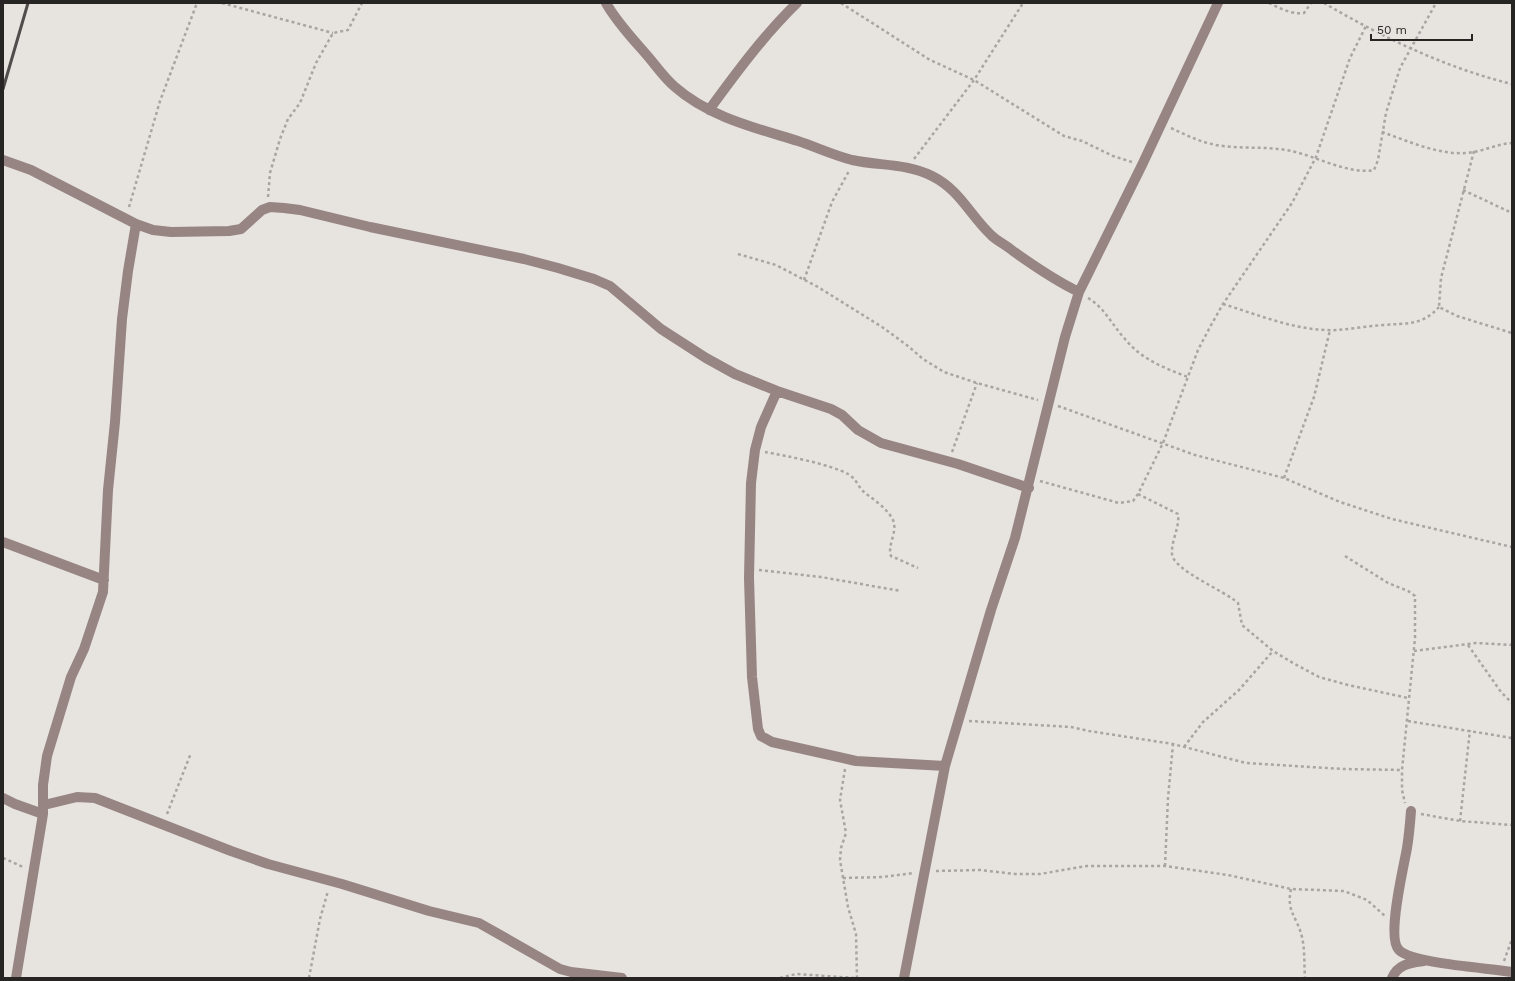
<svg xmlns="http://www.w3.org/2000/svg" width="1515" height="981" viewBox="0 0 1515 981" font-family="'Work Sans',sans-serif">
<style>
.lines{fill:none;stroke-linecap:round;stroke-linejoin:round}
.path{stroke:#a8a5a2;stroke-width:2.5;stroke-dasharray:3 3;stroke-linecap:butt}
.minor{stroke:#978584;stroke-width:10}
.rail{stroke:#504e4c;stroke-width:3}
</style>
<rect width="100%" height="100%" fill="#e7e3df"/>
<g class="lines">
<path class="path" d="M 222,3 L 333,33
M 841,3 L 930,60 L 974,80 L 1064,136 L 1082,141 L 1113,156 L 1132,162
M 1269,3 C 1280,8 1292,15 1304,13 L 1311,3
M 1324,3 C 1382,37 1446,68 1512,84
M 1171,128 C 1188,136 1204,144 1223,146 C 1246,149 1268,146 1291,151 C 1316,156 1349,175 1374,170 L 1378,160 L 1386,113 L 1400,68 L 1436,3
M 1382,132 C 1408,141 1438,155 1466,153 C 1482,152 1496,144 1512,143
M 1474,151 L 1441,278 L 1439,307 L 1457,316 L 1512,333
M 914,159 L 974,80 L 1023,3
M 1463,190 L 1512,213
M 268,197 L 270,173 L 280,139 L 288,119 L 300,103 L 316,63 L 333,33 L 348,30 L 362,3
M 129,207 L 160,101 L 197,3
M 738,254 L 776,265 L 818,287 L 882,327 L 908,346 L 923,359 L 944,372 L 977,383 L 1038,400
M 804,280 L 832,202 L 849,171
M 1088,298 C 1105,308 1112,325 1125,339 C 1141,359 1164,368 1188,377
M 1223,304 C 1259,315 1299,332 1337,330 C 1352,329 1368,326 1383,325 C 1406,323 1422,326 1439,307
M 1058,406 L 1195,455 L 1284,478 L 1340,502 L 1392,519 L 1512,547
M 765,452 C 787,456 829,464 848,474 C 856,478 858,487 864,492 C 874,500 887,508 893,520 C 898,532 887,545 891,556 L 918,568
M 952,452 L 977,383
M 1284,478 L 1314,397 L 1330,330
M 1040,481 L 1119,503 L 1133,501 L 1138,494 L 1163,443 L 1198,350 L 1210,327 L 1223,304 L 1292,203 L 1316,157 L 1350,58 L 1366,26
M 1138,494 L 1178,514 C 1180,527 1171,541 1172,554 C 1173,570 1225,591 1238,603 L 1242,625 L 1273,651 L 1293,663 L 1319,677 L 1348,685 L 1408,698
M 1345,556 L 1388,583 L 1408,591 L 1415,596 L 1415,638 L 1402,770 L 1402,790 L 1405,803
M 759,570 L 821,577 L 901,591
M 1468,645 L 1501,692 L 1512,703
M 1414,651 L 1476,643 L 1512,645
M 969,721 L 1071,727 L 1089,731 L 1173,744 L 1246,763 L 1343,769 L 1402,770
M 1408,721 L 1512,738
M 1184,747 L 1203,722 L 1239,690 L 1273,651
M 845,769 L 840,800 L 846,833 L 841,848 L 840,860 L 848,907 L 856,934 L 857,978
M 167,814 L 191,753
M 1421,814 L 1460,821 L 1512,825
M 1460,821 L 1470,730
M 3,858 L 23,867
M 1165,866 L 1168,798 L 1173,744
M 936,871 L 980,870 L 1015,874 L 1040,874 L 1087,866 L 1165,866 L 1228,875 L 1291,889 L 1344,891 L 1367,900 L 1385,916
M 843,878 L 882,877 L 914,873
M 1291,889 C 1286,912 1297,916 1302,937 C 1305,950 1304,964 1305,978
M 1504,961 L 1512,939
M 309,978 L 320,919 L 328,891
M 780,978 L 796,974 L 855,978"/>
<path class="minor" d="M 606,3 C 616,21 631,37 645,53 C 655,64 663,77 675,87 C 709,117 756,128 798,141 C 816,147 833,155 852,160 C 879,166 906,163 932,176 C 960,190 969,214 991,235 C 997,241 1006,245 1013,251 C 1034,266 1056,281 1079,292
M 709,110 C 736,73 764,35 797,3
M 3,160 L 31,170 L 136,224 L 153,230 L 171,232 L 229,231 L 241,229 L 262,210 L 270,207 L 284,208 L 300,210 L 370,227 L 524,259 L 558,268 L 594,279 L 610,286 L 661,329 L 706,358 L 735,374 L 777,391 L 831,409 L 842,415 L 858,430 L 881,443 L 958,464 L 1029,488
M 777,391 L 761,427 L 755,450 L 751,483 L 749,578 L 752,677 L 758,729 L 761,736 L 772,742 L 856,761 L 945,766
M 3,542 L 104,580
M 3,798 L 15,804 L 43,814
M 44,805 L 77,797 L 95,798 L 231,851 L 268,864 L 342,884 L 429,911 L 479,923 L 560,969 L 571,972 L 622,978
M 1411,811 C 1410,824 1409,836 1407,848 C 1404,866 1386,938 1399,950 C 1413,964 1490,968 1512,972
M 16,978 L 43,814 L 43,785 L 47,756 L 71,677 L 84,649 L 103,592 L 108,490 L 115,422 L 122,319 L 128,271 L 136,224
M 904,978 L 945,766 L 991,610 L 1015,538 L 1065,337 L 1079,292 L 1142,165 L 1218,3
M 1392,978 C 1398,964 1410,963 1424,961"/>
<path class="rail" d="M 3,89 L 28,3"/>
</g>
<rect width="1515" height="981" fill="none" stroke="#262523" stroke-width="8"/>
<path d="M1371 34v6h101v-6" fill="none" stroke="#262523" stroke-width="2"/>
<text x="1377" y="34" font-size="12" fill="#262523" stroke="#e7e3df" stroke-width="3" paint-order="stroke">50 m</text>
</svg>
